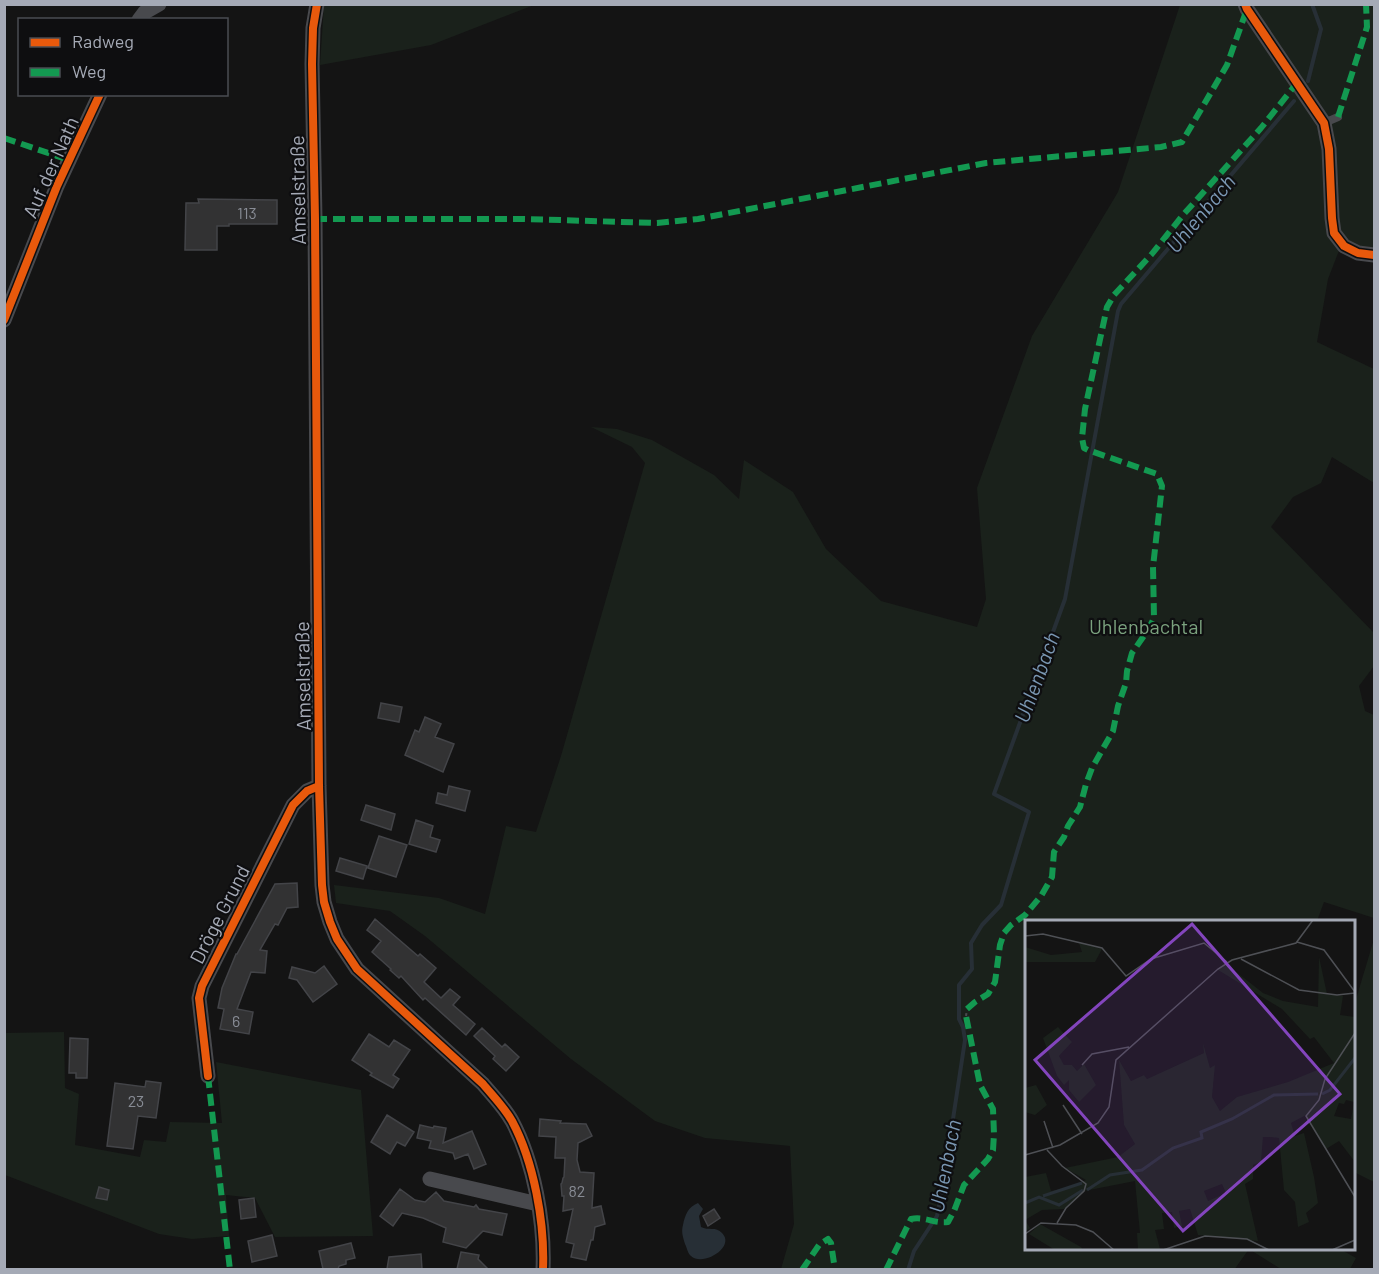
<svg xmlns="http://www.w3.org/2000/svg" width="1379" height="1274" viewBox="0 0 1379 1274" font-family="Barlow,sans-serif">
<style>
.green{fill:#1a211b}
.water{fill:#272f36}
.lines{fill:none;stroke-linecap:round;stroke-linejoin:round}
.stream{stroke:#272f36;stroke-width:4}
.building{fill:#323233;stroke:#434448;stroke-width:1.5}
.path{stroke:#4a4b4f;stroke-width:2;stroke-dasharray:3 4.5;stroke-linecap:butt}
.service{stroke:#48494d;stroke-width:8}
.minor{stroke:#48494d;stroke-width:15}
.quiet{stroke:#139951;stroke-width:6;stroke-dasharray:12 6;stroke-linecap:butt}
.cycleway-casing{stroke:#0e0e10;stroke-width:11}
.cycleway{stroke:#e8590c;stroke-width:8}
.labels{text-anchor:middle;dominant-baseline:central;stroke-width:4.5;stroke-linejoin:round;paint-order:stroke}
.number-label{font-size:16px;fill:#888c95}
.street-label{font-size:20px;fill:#a5aab6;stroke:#0e0e10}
.park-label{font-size:20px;fill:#7ba27e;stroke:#0e0e10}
.water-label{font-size:21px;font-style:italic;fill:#7a97b3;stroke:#0e0e10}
.inset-river{fill:none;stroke:#272f36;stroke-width:3}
.inset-road{fill:none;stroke:#4e5055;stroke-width:1.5}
.view{fill:#8345bd;fill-opacity:0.15;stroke:#8345bd;stroke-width:3}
.inset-edge{fill:none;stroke:#a5aab6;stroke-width:3}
</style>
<rect width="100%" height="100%" fill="#141414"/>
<path class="green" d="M 324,5 L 534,5 L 431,45 L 320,65 Z
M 1180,5 L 1374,5 L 1374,250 L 1340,248 L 1328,279 L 1317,342 L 1374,369 L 1374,483 L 1332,457 L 1321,483 L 1293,497 L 1271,527 L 1374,633 L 1374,666 L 1359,686 L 1365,711 L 1374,715 L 1374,918 L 1324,902 L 1317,921 L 1026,922 L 1026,1248 L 1340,1249 L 1356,1258 L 1350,1269 L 1281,1269 L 1249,1249 L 1234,1270 L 781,1269 L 794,1224 L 790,1146 L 705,1138 L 655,1121 L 571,1059 L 425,936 L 390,911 L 336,903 L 334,885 L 439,898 L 485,914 L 506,826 L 536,832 L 561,756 L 645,463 L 632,447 L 591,427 L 617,429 L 652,440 L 714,475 L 739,499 L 744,460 L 793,492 L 826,549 L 881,601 L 977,627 L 986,599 L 977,488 L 1032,336 L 1118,192 Z
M 1374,939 L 1374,1182 L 1354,1172 L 1354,1006 Z
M 64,1032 L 65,1088 L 79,1094 L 75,1145 L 140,1157 L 144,1140 L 166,1142 L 170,1122 L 222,1123 L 216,1062 L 361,1090 L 373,1236 L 275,1237 L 255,1198 L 226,1195 L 229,1236 L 192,1239 L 159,1234 L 5,1175 L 4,1033 Z"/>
<path class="water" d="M 698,1203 L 703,1209 L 699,1216 L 701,1227 C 708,1231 716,1226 722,1233 C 736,1247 703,1267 691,1256 C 688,1254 687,1248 685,1244 C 683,1237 681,1232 683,1225 C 685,1215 688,1207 698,1203 Z"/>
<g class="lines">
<path class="stream" d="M 1308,81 L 1321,29 L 1312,4
M 908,1270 L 914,1251 L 937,1216 L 943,1185 L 965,1040 L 963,1027 L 959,1019 L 959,985 L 972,969 L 971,943 L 982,925 L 1001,905 L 1029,812 L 994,794 L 1065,599 L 1118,311 L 1121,304 L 1294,101"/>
</g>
<path class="building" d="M 198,199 L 277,200 L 277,224 L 229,224 L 229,226 L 217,226 L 217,250 L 185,250 L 186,203 L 199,203 Z
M 381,703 L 402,707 L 399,722 L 378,718 Z
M 425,717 L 441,724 L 435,737 L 454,744 L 443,772 L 405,755 L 415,730 L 419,732 Z
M 449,786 L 470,791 L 465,811 L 436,803 L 438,793 L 447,795 Z
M 366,805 L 395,814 L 391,830 L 361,820 Z
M 416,820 L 433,826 L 430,837 L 440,840 L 436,852 L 409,844 Z
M 379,836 L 407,845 L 396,877 L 368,868 Z
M 340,858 L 367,866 L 363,879 L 336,871 Z
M 297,883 L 298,907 L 287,908 L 278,925 L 275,924 L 260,950 L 267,951 L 265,973 L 251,972 L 237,1009 L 253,1012 L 249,1034 L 220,1029 L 224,1009 L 218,1008 L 222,988 L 236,954 L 237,954 L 275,884 Z
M 375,919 L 418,956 L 420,954 L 436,968 L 424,982 L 441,998 L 450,989 L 460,997 L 453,1005 L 475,1024 L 466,1035 L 425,998 L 423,1000 L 401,976 L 399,978 L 390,970 L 391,969 L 372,952 L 381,941 L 367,930 Z
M 324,966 L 337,984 L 313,1002 L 297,980 L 289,978 L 292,967 L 315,973 Z
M 482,1028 L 502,1047 L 505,1044 L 519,1057 L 506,1071 L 493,1059 L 495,1056 L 474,1036 Z
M 369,1034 L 389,1047 L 394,1040 L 410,1050 L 393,1075 L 399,1079 L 393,1088 L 370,1075 L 372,1073 L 352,1060 Z
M 70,1038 L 88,1039 L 87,1078 L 76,1078 L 76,1073 L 69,1073 Z
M 146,1081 L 161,1083 L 156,1118 L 138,1116 L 133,1149 L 107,1146 L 115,1083 L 145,1087 Z
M 387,1115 L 414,1132 L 405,1146 L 397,1142 L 390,1154 L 371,1142 Z
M 540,1119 L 561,1121 L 560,1123 L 586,1124 L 592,1136 L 578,1143 L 577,1160 L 580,1172 L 594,1173 L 592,1208 L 601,1206 L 605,1224 L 595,1227 L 593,1240 L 591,1240 L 586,1260 L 571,1257 L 574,1244 L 566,1242 L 573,1209 L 563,1211 L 564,1196 L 562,1196 L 561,1184 L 562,1183 L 563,1178 L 564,1177 L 565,1158 L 555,1158 L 556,1137 L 539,1136 Z
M 420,1125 L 433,1128 L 434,1126 L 446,1128 L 443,1143 L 472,1131 L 486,1164 L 474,1169 L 468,1154 L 455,1159 L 453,1153 L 429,1148 L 431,1141 L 417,1138 Z
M 99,1187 L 109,1190 L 107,1200 L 96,1198 Z
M 400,1189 L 415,1200 L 425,1202 L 436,1192 L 444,1201 L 474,1207 L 476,1205 L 479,1209 L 507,1214 L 502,1235 L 483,1231 L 466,1248 L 443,1242 L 446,1228 L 423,1218 L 402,1213 L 393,1226 L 380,1216 Z
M 254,1198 L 256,1217 L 241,1219 L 239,1200 Z
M 714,1209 L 720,1218 L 708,1226 L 703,1216 Z
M 272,1235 L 277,1256 L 252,1262 L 248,1241 Z
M 351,1243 L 355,1258 L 346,1260 L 346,1264 L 339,1266 L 338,1269 L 323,1269 L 319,1251 Z
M 461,1252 L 479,1255 L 478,1259 L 488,1269 L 457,1269 Z
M 421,1254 L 422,1269 L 387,1269 L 389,1257 Z"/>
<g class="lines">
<path class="path" d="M 966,1016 L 967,1009"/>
<path class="service" d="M 1324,123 L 1338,117"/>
<path class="minor" d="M 317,4 L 313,28 L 312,64 L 315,219 L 319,786 L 322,885 L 324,902 L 330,922 L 337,939 L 357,969 L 483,1084 C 493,1096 504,1107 512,1121 C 534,1162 545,1223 543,1270
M 1245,4 L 1247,9 L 1324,123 L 1329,149 L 1332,218 L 1334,233 L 1344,246 L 1358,253 L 1374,255
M 139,20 L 145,12 L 159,4
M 4,320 L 57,186 L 100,94
M 208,1076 L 199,998 L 202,986 L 293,805 L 307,791 L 319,786
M 430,1179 L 538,1204"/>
<path class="quiet" d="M 1338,117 L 1367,27 L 1366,4
M 4,138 L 69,160
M 315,219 L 524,219 L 657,223 L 698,219 L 986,163 L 1161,147 L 1182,142 L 1227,65 L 1247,9
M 967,1009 L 975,1002 L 988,994 L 995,982 L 1000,945 L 1004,933 L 1011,925 L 1025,915 L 1041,896 L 1052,877 L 1054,852 L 1064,837 L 1068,826 L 1080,807 L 1086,784 L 1092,768 L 1113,731 L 1118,706 L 1126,683 L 1127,671 L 1132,653 L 1148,630 L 1154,618 L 1153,567 L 1162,486 L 1157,474 L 1088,450 L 1084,448 L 1082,438 L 1085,409 L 1107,307 L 1114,295 L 1151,255 L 1183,215 L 1261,128 L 1297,83
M 208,1076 L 230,1270
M 802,1270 L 819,1245 L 828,1239 L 831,1243 L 835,1270
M 886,1270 L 911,1219 C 924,1216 935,1224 948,1222 L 954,1211 L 964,1185 L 988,1159 L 993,1150 L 994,1134 L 993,1109 L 980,1085 L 966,1016"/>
<defs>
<path id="cycleway" d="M 317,4 L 313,28 L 312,64 L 315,219 L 319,786 L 322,885 L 324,902 L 330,922 L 337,939 L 357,969 L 483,1084 C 493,1096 504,1107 512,1121 C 534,1162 545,1223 543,1270
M 1245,4 L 1247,9 L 1324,123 L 1329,149 L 1332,218 L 1334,233 L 1344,246 L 1358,253 L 1374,255
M 4,320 L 57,186 L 100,94
M 208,1076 L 199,998 L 202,986 L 293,805 L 307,791 L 319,786"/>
</defs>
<use href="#cycleway" class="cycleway-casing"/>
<use href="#cycleway" class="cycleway"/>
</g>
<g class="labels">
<g class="number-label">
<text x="247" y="212">113</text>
<text x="236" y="1020">6</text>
<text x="136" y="1100">23</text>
<text x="577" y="1190">82</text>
</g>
<g class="street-label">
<text transform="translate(50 167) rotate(-66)">Auf der Nath</text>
<text transform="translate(297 190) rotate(-91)">Amselstraße</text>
<text transform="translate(302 676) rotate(-91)">Amselstraße</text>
<text transform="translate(219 914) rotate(-63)">Dröge Grund</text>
</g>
<g class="park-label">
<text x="1146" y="626">Uhlenbachtal</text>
</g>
<g class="water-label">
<text transform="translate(1200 213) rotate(-50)">Uhlenbach</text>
<text transform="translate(1036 677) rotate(-70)">Uhlenbach</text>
<text transform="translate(944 1166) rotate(-79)">Uhlenbach</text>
</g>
</g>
<g transform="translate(1025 920)">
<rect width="330" height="330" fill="#141414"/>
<path d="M 54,23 L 77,29 L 70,42 L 0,42 L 0,27 L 26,35 L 57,32 ZM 294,37 L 302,74 L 318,76 L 315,95 L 330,97 L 330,242 L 314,221 L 301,229 L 281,195 L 266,203 L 270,216 L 279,213 L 289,257 L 293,283 L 281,293 L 284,302 L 273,307 L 270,282 L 259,270 L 254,218 L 244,217 L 238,217 L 236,242 L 228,245 L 228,259 L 220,264 L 233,321 L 173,315 L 165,289 L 154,291 L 157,306 L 149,308 L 147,292 L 137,293 L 139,309 L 130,310 L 135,329 L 113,330 L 112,313 L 115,313 L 110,261 L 59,271 L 39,289 L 17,290 L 0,300 L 5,308 L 0,312 L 0,257 L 21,253 L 26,271 L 46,267 L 61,260 L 40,248 L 93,237 L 110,224 L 99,205 L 94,140 L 106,161 L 119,155 L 122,159 L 179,133 L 178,123 L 185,148 L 190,145 L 187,177 L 195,191 L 212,177 L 263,162 L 309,143 L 289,117 L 285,119 L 257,89 L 193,50 L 201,44 L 238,73 L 258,81 L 293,87 ZM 321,180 L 329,182 L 326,199 L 309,196 L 314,183 L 319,184 ZM 197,264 L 201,273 L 183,281 L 179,271 ZM 33,107 L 47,122 L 34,136 L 39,145 L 47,145 L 52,151 L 59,144 L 71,165 L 54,182 L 44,170 L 44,160 L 39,165 L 32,156 L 18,118 ZM 11,165 L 22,185 L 10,195 L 0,192 L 0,168 ZM 15,304 L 56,327 L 58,330 L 30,330 L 4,314 Z" fill="#1a211b" fill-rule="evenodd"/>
<path class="inset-river" d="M 297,174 L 305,170 L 330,138M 62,270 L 85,255 L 117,250 L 148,228 L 177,218 L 176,212 L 207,199 L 249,175 L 293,174M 18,276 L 57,263M 0,283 L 14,277 L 34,285 L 58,270"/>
<path class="inset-road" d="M 0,16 L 18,14 L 77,28 L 101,56 L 126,39 L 179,23 L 202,42M 272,22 L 299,30 L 330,72M 216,39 L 274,70 L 312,75 L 330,73M 330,113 L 300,159 L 294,180 L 281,196 L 330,277M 57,145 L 67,134 L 104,127M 38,185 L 57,214M 19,201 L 28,228M 22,230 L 37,246 L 61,264 L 59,271 L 41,288 L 32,303M 0,235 L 35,225 L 73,203 L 84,187 L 91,140 L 193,49 L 207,40 L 271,23 L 288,0M 0,314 L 16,303 L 51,305 L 68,312 L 89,330M 138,330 L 180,316 L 222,319 L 244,330M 307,330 L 330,320"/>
<path class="view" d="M 167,4 L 315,174 L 158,311 L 10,140 Z"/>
<rect width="330" height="330" class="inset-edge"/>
</g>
<rect width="1379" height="1274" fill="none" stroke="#a5aab6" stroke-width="12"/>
<rect x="18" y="18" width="210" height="78" fill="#0e0e10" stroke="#4a4c52" stroke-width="1.5"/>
<rect x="30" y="38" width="30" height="9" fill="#e8590c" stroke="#4a4c52" stroke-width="1.5"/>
<text x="72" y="48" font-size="18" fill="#a5aab6">Radweg</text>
<rect x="30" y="68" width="30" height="9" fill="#139951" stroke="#4a4c52" stroke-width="1.5"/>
<text x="72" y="78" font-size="18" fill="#a5aab6">Weg</text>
</svg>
